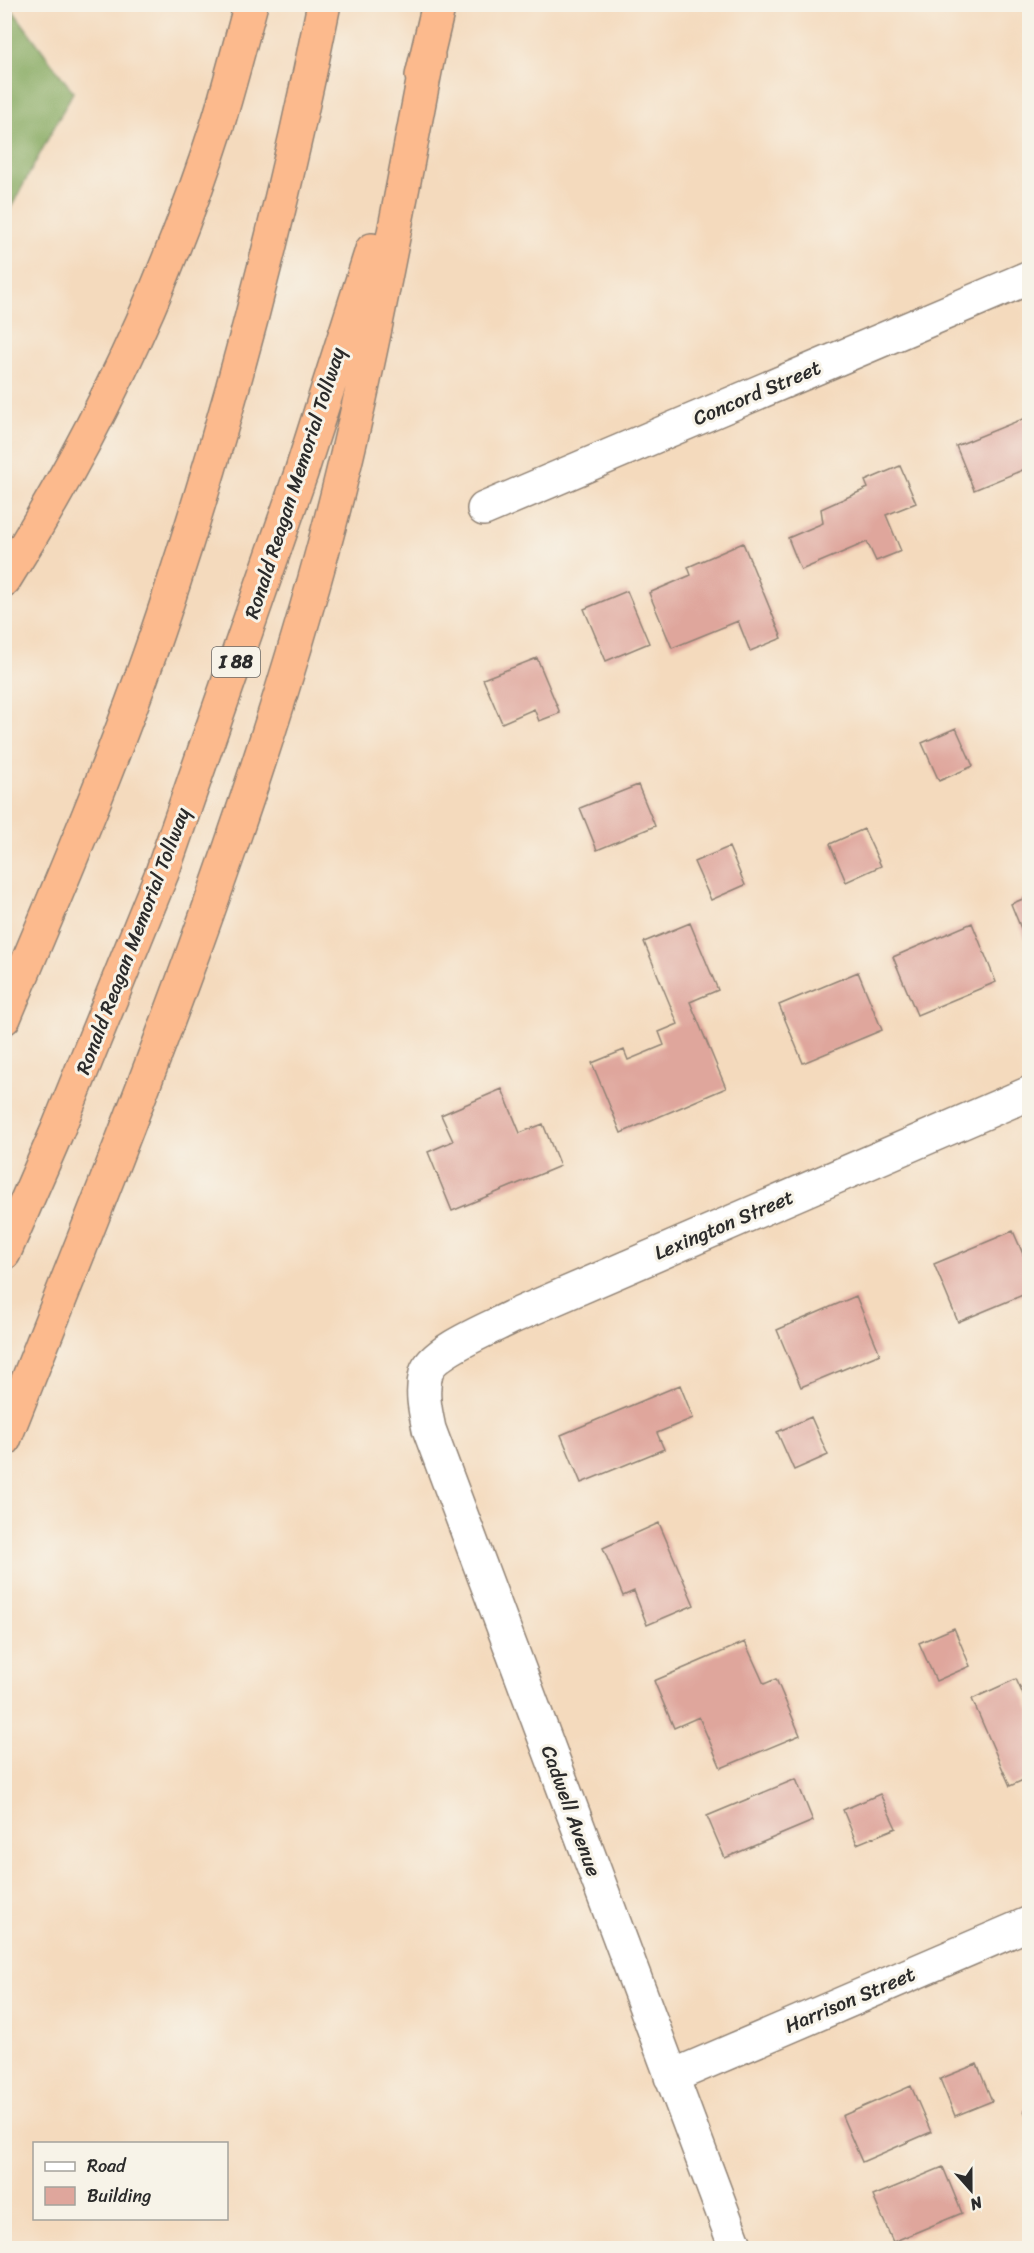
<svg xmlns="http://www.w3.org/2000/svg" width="1034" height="2253" viewBox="0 0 1034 2253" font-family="Sriracha,sans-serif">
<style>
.forest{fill:#84a85e;stroke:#586a44;stroke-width:1.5}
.building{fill:#dfa69c}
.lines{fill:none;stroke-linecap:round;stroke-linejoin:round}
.minor-casing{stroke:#908274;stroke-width:36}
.motorway-casing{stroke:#908274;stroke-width:36}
.minor{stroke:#fff;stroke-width:33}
.motorway{stroke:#fcba8d;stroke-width:33}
.labels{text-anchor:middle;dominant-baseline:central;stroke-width:6;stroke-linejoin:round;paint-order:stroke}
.shield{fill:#f7f3e8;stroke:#686764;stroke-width:1.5}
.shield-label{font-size:18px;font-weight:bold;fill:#2b2b2b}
.street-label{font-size:20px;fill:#2b2b2b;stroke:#f7f3e8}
</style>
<rect width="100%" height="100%" fill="#f7f3e8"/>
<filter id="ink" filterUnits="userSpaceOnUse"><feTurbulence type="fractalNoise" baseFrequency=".0167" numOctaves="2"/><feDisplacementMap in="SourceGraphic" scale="12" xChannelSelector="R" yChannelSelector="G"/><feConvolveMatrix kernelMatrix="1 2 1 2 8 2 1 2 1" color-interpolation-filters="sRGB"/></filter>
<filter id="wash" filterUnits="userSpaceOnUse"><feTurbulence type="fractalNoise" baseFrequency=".008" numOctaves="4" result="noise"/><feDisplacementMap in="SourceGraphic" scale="24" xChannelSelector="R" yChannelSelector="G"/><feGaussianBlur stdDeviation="1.35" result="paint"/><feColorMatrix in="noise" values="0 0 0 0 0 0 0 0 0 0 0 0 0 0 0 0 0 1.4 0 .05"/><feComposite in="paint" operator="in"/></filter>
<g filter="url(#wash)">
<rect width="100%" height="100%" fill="#f4dabd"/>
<path class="forest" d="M 8,4 L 73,92 L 5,219 L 4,5 Z"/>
<g id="blocks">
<path class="building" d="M 1030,416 L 1030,467 L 974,490 L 956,446 Z
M 900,466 L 916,503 L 886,515 L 901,551 L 876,561 L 867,542 L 801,570 L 788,538 L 823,523 L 821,509 L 868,488 L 865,481 Z
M 743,543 L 782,638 L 750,651 L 738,621 L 672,648 L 649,593 L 691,575 L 688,567 Z
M 627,591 L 649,643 L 606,661 L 584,609 Z
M 1030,637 L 1030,654 L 1023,640 Z
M 537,658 L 560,713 L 539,721 L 534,709 L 502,723 L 483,679 Z
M 956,728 L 973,766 L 939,781 L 922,743 Z
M 638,785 L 655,826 L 597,850 L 580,808 Z
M 864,829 L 881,866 L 846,882 L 830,844 Z
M 729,847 L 745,885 L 711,900 L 694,862 Z
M 1030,896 L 1030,948 L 1029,948 L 1011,904 Z
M 690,923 L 718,990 L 690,1002 L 726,1088 L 621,1133 L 592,1063 L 624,1050 L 628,1060 L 664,1045 L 659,1032 L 678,1024 L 644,942 Z
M 972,923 L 996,982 L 917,1015 L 893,957 Z
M 858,972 L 882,1030 L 803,1063 L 779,1005 Z
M 502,1089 L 520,1133 L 543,1124 L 560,1166 L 452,1211 L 428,1152 L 453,1141 L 441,1115 Z
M 1013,1231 L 1030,1270 L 1030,1292 L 958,1322 L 934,1264 Z
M 856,1296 L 880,1354 L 801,1387 L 777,1330 Z
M 680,1385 L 693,1418 L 657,1433 L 664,1449 L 581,1483 L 561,1435 Z
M 811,1417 L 828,1455 L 794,1470 L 777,1432 Z
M 659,1523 L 694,1605 L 647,1625 L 634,1591 L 623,1596 L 603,1548 Z
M 954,1628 L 970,1666 L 936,1681 L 919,1643 Z
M 745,1642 L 764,1684 L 776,1679 L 800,1735 L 721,1768 L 699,1717 L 674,1728 L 654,1681 Z
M 1016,1679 L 1030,1710 L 1030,1777 L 1010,1786 L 972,1699 Z
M 796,1779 L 813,1821 L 725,1858 L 707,1816 Z
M 880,1794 L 896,1828 L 857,1844 L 843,1810 Z
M 977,2064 L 992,2101 L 955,2116 L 940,2079 Z
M 911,2086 L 931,2132 L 862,2162 L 842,2116 Z
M 1030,2107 L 1030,2122 L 1029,2122 L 1024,2110 Z
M 943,2167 L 962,2213 L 893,2242 L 873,2196 Z"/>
</g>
</g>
<g filter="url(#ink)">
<use href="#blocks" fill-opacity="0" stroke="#908274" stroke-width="1.5"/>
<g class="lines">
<defs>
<path id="minor" d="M 484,509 L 1030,277
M 671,2077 L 1030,1923
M 736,2248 L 429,1429 C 425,1410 421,1392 426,1373 C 432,1351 493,1327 512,1317 L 1030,1093"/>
<path id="motorway" d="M 422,76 L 439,4
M 4,580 C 94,438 167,283 218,123 C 230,84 240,44 251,4
M 4,1018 C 63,878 123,739 170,594 C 233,402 284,203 324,4
M 4,1253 L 58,1129 L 162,873 L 301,473 L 372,250
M 4,1440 C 123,1140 246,840 329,527 C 370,372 397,214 428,56"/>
</defs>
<use href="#minor" class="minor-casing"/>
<use href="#motorway" class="motorway-casing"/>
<use href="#minor" class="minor"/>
<use href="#motorway" class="motorway"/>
</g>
</g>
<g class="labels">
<rect class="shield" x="212" y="647" width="48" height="30" rx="4.5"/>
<g class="shield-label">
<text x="236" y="662">I 88</text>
</g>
<g class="street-label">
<text transform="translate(757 393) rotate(-23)">Concord Street</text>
<text transform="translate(295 483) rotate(-72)">Ronald Reagan Memorial Tollway</text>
<text transform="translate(133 941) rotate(-69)">Ronald Reagan Memorial Tollway</text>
<text transform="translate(724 1225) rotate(-23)">Lexington Street</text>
<text transform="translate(571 1811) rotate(70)">Cadwell Avenue</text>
<text transform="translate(850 2000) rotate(-23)">Harrison Street</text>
</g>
</g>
<rect width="1034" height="2253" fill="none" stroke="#f7f3e8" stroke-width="24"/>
<rect x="33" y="2142" width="195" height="78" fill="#f7f3e8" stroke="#a5a39c" stroke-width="1.5"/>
<rect x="45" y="2162" width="30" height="9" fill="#ffffff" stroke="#a5a39c" stroke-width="1.5"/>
<text x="87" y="2172" font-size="18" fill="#2b2b2b">Road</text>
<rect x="45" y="2187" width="30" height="18" fill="#dfa69c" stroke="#a5a39c" stroke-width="1.5"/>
<text x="87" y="2202" font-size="18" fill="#2b2b2b">Building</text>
<g transform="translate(971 2190) rotate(159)" stroke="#f7f3e8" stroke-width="4.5" paint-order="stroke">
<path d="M0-4.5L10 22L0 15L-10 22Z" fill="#2b2b2b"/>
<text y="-9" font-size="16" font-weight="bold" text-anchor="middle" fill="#2b2b2b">N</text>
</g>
</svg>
